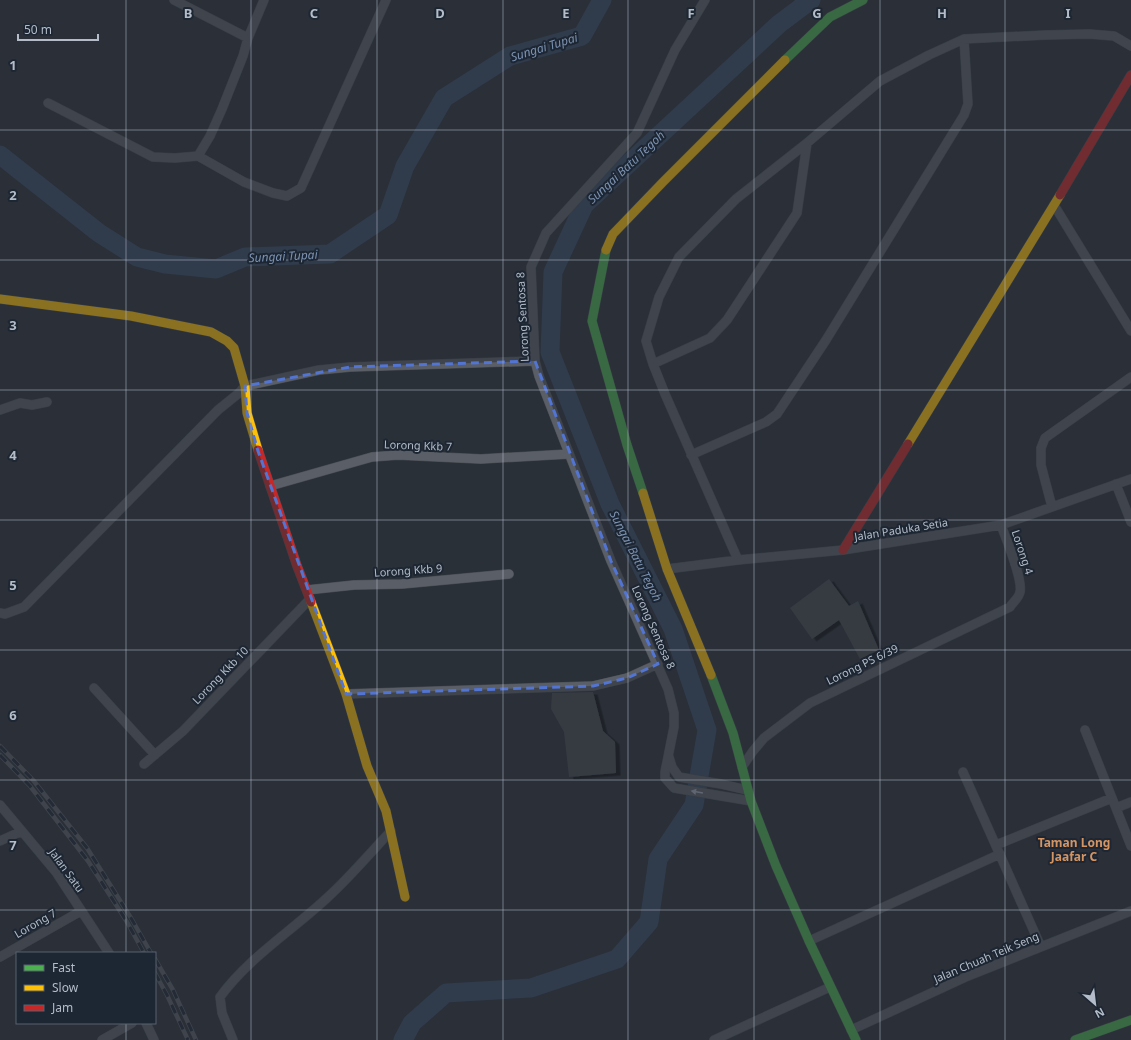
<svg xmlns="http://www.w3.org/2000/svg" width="1131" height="1040" viewBox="0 0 1131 1040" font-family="'Noto Sans',sans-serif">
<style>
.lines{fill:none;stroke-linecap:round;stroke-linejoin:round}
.river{stroke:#384963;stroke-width:19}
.building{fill:#444950;filter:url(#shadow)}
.street-casing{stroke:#484c53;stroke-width:10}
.fast-casing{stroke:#484c53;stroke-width:10}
.slow-casing{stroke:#484c53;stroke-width:10}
.jam-casing{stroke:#484c53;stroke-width:10}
.street{stroke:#5a5e66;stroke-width:9}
.fast{stroke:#4caf50;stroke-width:9}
.slow{stroke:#ffc107;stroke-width:9}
.jam{stroke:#c62828;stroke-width:9}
.rail-casing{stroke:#595d64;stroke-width:4.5}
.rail{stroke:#1d2633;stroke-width:3;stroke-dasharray:9;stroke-linecap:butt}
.oneway{fill:#a2a9b5}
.marked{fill:none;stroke:#5274d3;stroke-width:3;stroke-dasharray:8 5;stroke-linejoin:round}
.grid{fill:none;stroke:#b4bcc9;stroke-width:1;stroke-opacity:0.55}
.labels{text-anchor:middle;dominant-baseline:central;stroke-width:4;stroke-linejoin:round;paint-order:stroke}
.street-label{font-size:11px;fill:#b4bcc9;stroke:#1d2633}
.water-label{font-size:12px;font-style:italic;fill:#7c92b1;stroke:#1d2633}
.neighbourhood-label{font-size:12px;font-weight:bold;fill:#d59563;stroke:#1d2633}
.grid-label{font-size:13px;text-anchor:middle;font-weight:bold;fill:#b4bcc9;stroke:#1d2633;stroke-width:4;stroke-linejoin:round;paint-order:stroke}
</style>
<defs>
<filter id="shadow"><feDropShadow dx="4.5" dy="2.5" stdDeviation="0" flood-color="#0009"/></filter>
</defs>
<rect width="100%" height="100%" fill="#2a3038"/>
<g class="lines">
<path class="river" d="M 0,155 L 99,233 L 137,257 L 165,264 L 216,269 L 245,257 L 330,254 L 388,215 L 405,166 L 444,98 L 510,56 L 582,36 L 602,0
M 403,1040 L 412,1023 L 446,993 L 531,988 L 617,959 L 649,922 L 658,859 L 694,805 L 707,730 L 673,629 L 610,504 L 550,352 L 553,272 L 584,205 L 779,24 L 811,0"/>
</g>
<path class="building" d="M 829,579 L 849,606 L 858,601 L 879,650 L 860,659 L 839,620 L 812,639 L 790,608 Z
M 593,692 L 603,731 L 615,742 L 616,773 L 569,777 L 564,732 L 551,709 L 552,693 Z"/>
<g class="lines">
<defs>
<path id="street" d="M 174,0 L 248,38
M 705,0 L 675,50 L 637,133 L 546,233 L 531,267 L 535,361 L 539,376 L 611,561 L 668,689 L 674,713 L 674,727 L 665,772 L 665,778 L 674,788 L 751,801
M 48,103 L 153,157 L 175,158 L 198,156 L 244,182 L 273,193 L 287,196 L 301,188 L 386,0
M 198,156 L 210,136 L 222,109 L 243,56 L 248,38 L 264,0
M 1054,205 L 1131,331
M 653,364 L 710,338 L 727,320 L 797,213 L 807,143
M 0,410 L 20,403 L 32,405 L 47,402
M 691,455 L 766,422 L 777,414 L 826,340 L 964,115 L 968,104 L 964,39
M 1116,484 L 1131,522
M 270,486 L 372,457 L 398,455 L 481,459 L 569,454
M 1052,507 L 1041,465 L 1041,448 L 1045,438 L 1131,377
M 738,560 L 665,394 L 653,364 L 646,341 L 659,297 L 679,257 L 736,199 L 807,143 L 880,81 L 929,55 L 964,39 L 1046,35 L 1089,34 L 1114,36 L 1131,46
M 667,569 L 738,560 L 843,550 L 1001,525 L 1131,479
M 307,590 L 354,585 L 402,584 L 509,574
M 0,613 L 5,614 L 24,607 L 218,410 L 239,393 L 245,386 L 319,370 L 350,367 L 535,361
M 94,688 L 155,755
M 346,694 L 593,686 L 627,678 L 658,664
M 1085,730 L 1131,846
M 669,757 L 672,767 L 679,777 L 721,784 L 747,790
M 144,764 L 183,731 L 310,599
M 742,767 L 753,751 L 764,738 L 810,703 L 1010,607 C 1013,602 1019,598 1020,592 C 1023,579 1006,539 1001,525
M 963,772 L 1041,947
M 0,805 L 56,872 L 109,953
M 1116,808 L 1131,802
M 0,841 L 22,831
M 996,845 L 1112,798
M 809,941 L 1000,854
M 0,957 L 81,911
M 146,1023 L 154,1040
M 851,1030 L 968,976 L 1131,911
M 102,1040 L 132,1023
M 233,1040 L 222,1013 L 220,997 C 248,958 293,930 328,897 C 350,877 370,853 391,831
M 714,1040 L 830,987"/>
<path id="fast" d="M 785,60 L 830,17 L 863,0
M 606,250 L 592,321 L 627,445 L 643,493
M 711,675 L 733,733 L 751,801 L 776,866 L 809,941 L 856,1040
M 1075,1040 L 1131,1020"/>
<path id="slow" d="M 606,250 L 613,234 L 663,182 L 785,60
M 0,299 L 131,316 L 211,332 L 227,341 L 234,348 L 245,386 L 247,413 L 258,450
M 908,444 L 1060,195
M 643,493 L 667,569 L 711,675
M 311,602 L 346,694 L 367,766 L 386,811 L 405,897"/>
<path id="jam" d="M 1060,195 L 1131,75
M 258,450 L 297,566 L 311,602
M 843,550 L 908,444"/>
</defs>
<use href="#street" class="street-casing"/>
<use href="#fast" class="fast-casing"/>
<use href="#slow" class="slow-casing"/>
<use href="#jam" class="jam-casing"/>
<use href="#street" class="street"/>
<use href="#fast" class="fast"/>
<use href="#slow" class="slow"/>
<use href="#jam" class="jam"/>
<defs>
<path id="rail" d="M 0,746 L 33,780 L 87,848 L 131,918 L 151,953
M 0,755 L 30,786 L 88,861 L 127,922 L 144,953
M 155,959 L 173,990 L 196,1040
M 155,973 L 167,995 L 188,1040"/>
</defs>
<use href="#rail" class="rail-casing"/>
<use href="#rail" class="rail"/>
</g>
<defs><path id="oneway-solid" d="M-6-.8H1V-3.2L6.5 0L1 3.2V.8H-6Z"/></defs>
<use class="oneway" href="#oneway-solid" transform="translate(697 792) rotate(-170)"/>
<path d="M0 0H1131V1040H0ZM 535,361 L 611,561 L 658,664 L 627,678 L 593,686 L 346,694 L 258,451 L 247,413 L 245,386 L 350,367 Z" fill="#2a3038" fill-opacity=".55" fill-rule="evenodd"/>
<path class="marked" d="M 535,361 L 611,561 L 658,664 L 627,678 L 593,686 L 346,694 L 258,451 L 247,413 L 245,386 L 350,367 Z"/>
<path class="grid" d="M 126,0 L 126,953M 251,0 L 251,1040M 377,0 L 377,1040M 503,0 L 503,1040M 628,0 L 628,1040M 754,0 L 754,1040M 880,0 L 880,1040M 1005,0 L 1005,1040M 0,130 L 1131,130M 0,260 L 1131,260M 0,390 L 1131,390M 0,520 L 1131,520M 0,650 L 1131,650M 0,780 L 1131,780M 0,910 L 1131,910M 126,1023 L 126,1040"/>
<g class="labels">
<g class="street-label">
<text transform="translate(522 317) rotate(-93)">Lorong Sentosa 8</text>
<text transform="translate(418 445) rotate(2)">Lorong Kkb 7</text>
<text transform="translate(901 529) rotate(-9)">Jalan Paduka Setia</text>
<text transform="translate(1023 552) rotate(72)">Lorong 4</text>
<text transform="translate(408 570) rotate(-4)">Lorong Kkb 9</text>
<text transform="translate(654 627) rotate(66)">Lorong Sentosa 8</text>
<text transform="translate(862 664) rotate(-26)">Lorong PS 6/39</text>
<text transform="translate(220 675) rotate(-46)">Lorong Kkb 10</text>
<text transform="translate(67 870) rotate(54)">Jalan Satu</text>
<text transform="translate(35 923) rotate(-30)">Lorong 7</text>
<text transform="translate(986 957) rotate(-23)">Jalan Chuah Teik Seng</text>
</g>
<g class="water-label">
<text transform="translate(544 47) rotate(-17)">Sungai Tupai</text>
<text transform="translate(626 167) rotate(-43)">Sungai Batu Tegoh</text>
<text transform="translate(283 256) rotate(-3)">Sungai Tupai</text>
<text transform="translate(636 556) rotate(63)">Sungai Batu Tegoh</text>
</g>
<g class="neighbourhood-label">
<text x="1074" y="842">Taman Long<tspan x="1074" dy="14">Jaafar C</tspan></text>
</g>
</g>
<g class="grid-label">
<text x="188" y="18">B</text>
<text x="314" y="18">C</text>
<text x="440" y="18">D</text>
<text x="566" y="18">E</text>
<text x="691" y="18">F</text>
<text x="817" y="18">G</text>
<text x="942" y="18">H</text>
<text x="1068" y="18">I</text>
<text x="13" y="70">1</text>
<text x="13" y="200">2</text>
<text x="13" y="330">3</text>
<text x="13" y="460">4</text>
<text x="13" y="590">5</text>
<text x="13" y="720">6</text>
<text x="13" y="850">7</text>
</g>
<rect x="16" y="952" width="140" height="72" fill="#1d2633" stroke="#59626f"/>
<rect x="24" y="965" width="20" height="6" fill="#4caf50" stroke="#59626f"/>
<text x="52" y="972" font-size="12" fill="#b4bcc9">Fast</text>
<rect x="24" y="985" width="20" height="6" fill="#ffc107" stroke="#59626f"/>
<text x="52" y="992" font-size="12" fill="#b4bcc9">Slow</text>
<rect x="24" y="1005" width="20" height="6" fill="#c62828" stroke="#59626f"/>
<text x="52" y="1012" font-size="12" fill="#b4bcc9">Jam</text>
<g transform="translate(1095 1004) rotate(152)" stroke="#1d2633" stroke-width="3" paint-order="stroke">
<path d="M0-3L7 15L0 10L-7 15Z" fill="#b4bcc9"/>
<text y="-6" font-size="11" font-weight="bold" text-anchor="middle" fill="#b4bcc9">N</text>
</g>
<path d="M18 34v6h80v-6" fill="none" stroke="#b4bcc9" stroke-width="2"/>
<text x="24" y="34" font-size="12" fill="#b4bcc9" stroke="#1d2633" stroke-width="3" paint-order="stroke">50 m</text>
</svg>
